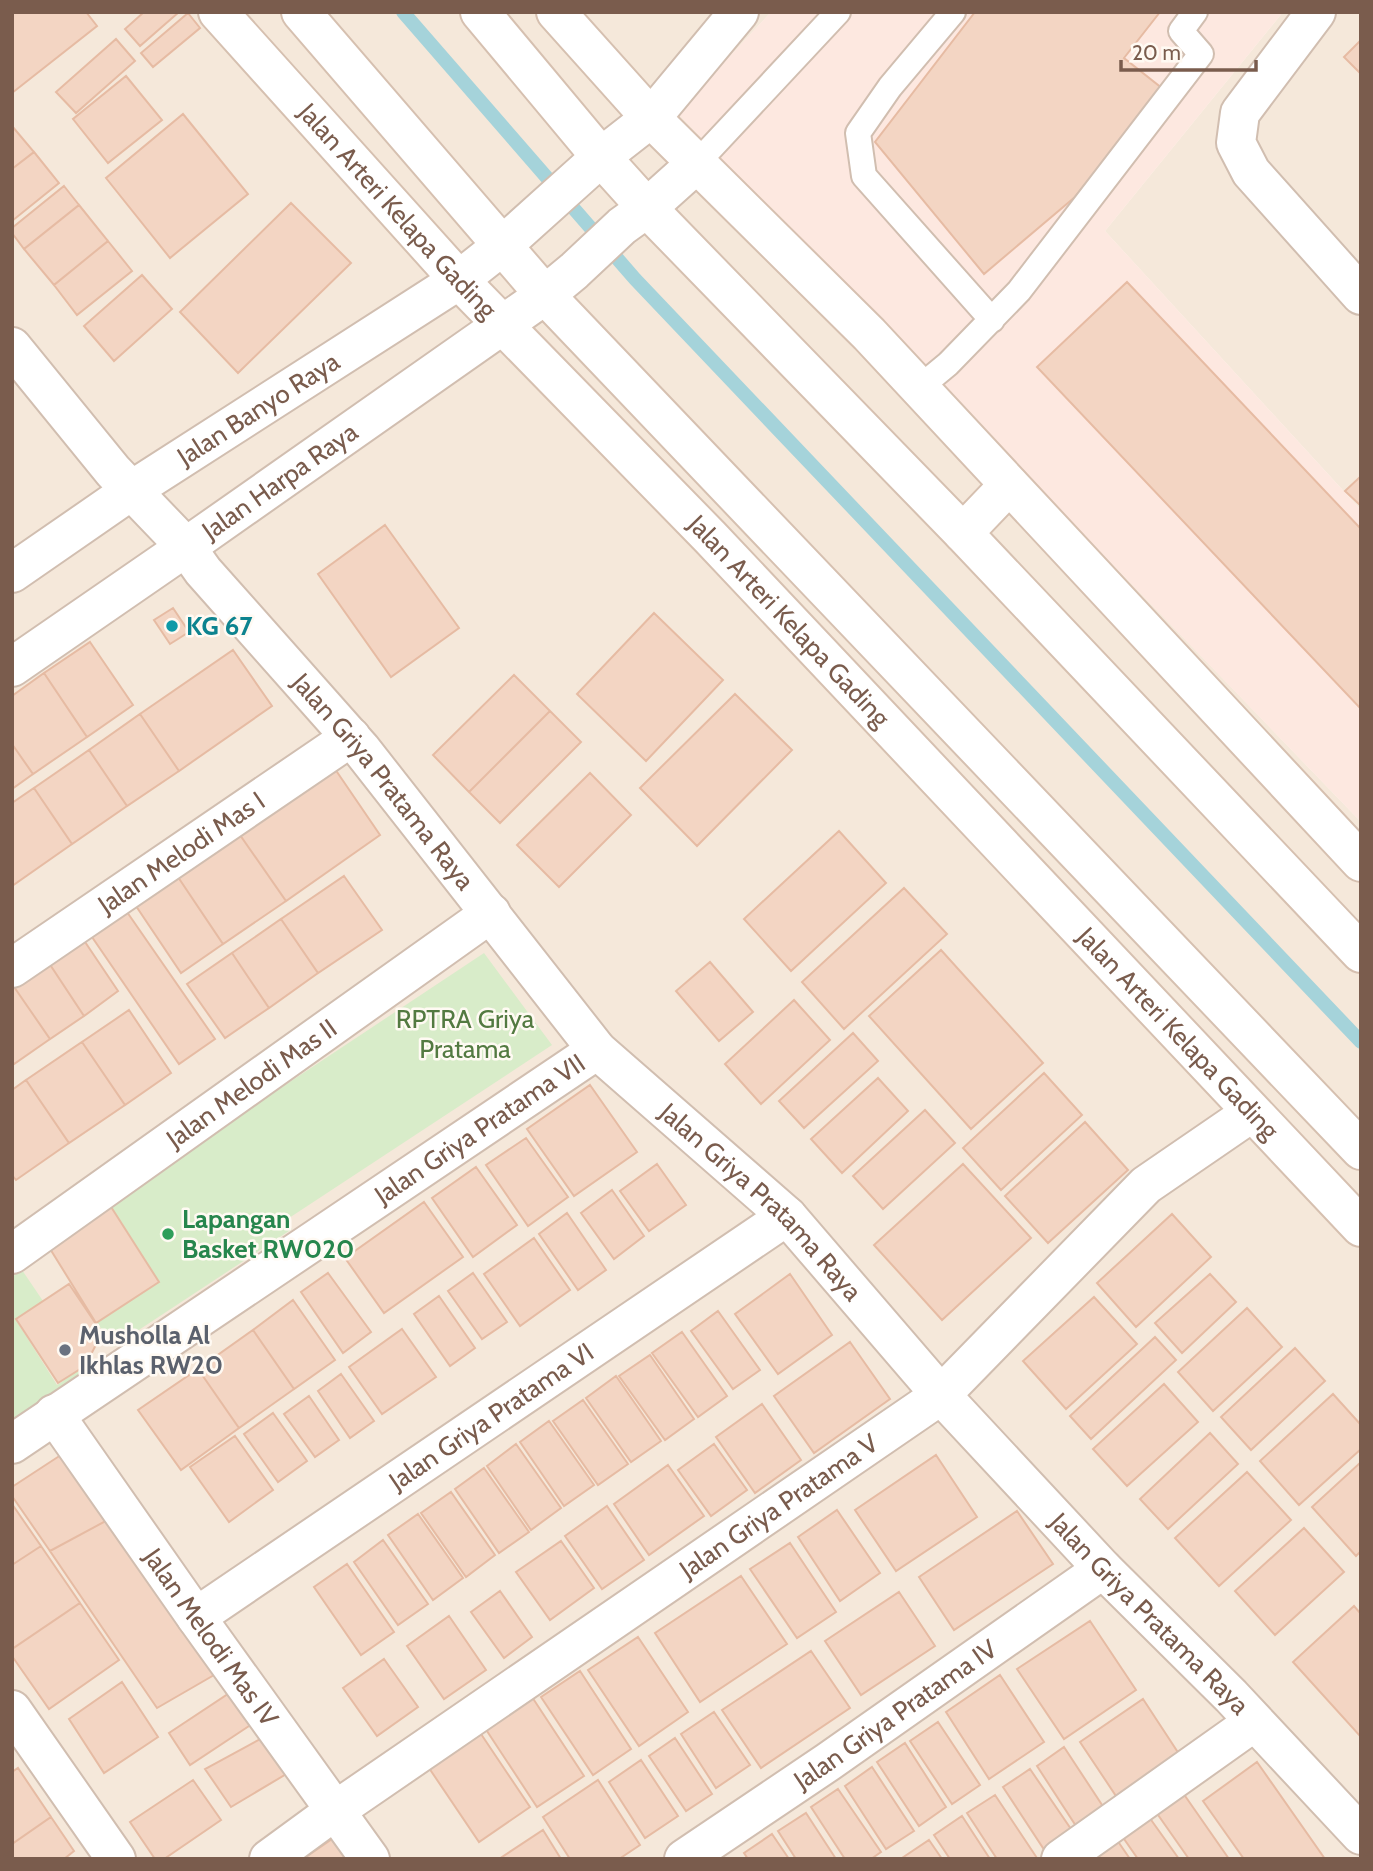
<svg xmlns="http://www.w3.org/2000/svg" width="1373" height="1871" viewBox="0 0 1373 1871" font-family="Cabin,sans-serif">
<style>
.residential{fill:#f5e8da}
.commercial{fill:#fde8e0}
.green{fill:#d8ecc9}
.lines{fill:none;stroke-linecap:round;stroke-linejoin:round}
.stream{stroke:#a5d3da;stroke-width:14}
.building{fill:#f3d5c3;stroke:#e6bba3;stroke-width:2}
.lane-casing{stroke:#d1beb0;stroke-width:28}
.street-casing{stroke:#d1beb0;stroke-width:42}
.secondary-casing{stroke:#d6c0b0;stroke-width:42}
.lane{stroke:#fff;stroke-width:24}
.street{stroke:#fff;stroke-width:38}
.secondary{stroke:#fff;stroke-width:38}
.culture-dot{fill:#0f9aa8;stroke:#fffaf3;stroke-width:2.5}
.leisure-dot{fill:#2e9e5b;stroke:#fffaf3;stroke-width:2.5}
.worship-dot{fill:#6b7280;stroke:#fffaf3;stroke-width:2.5}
.labels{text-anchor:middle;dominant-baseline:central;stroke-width:5;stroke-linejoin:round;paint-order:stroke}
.street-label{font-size:26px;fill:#7a5c4d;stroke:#fffaf3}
.culture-label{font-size:26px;font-weight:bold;fill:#0d838f;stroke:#fffaf3;text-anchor:start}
.park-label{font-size:26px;fill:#537a41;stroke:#fffaf3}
.leisure-label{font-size:26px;font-weight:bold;fill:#27864d;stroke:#fffaf3;text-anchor:start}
.worship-label{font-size:26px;font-weight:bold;fill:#5b616d;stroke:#fffaf3;text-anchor:start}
</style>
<rect width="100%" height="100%" fill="#fdf6ec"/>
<path class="residential" d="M 12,12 L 771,12 L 678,113 L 1361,822 L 1361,1859 L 12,1859 Z
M 1283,12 L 1361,12 L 1361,510 L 1105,231 Z"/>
<path class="commercial" d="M 771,12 L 1283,12 L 1105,231 L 1361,510 L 1361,822 L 677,113 Z"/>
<path class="green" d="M 484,953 L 552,1045 L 286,1220 L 292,1229 L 113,1347 L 44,1240 L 222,1127 Z
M 22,1270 L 43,1301 L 16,1320 L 57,1385 L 85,1366 L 92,1377 L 12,1430 L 12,1277 Z"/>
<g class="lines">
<path class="stream" d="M 403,12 L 635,279 L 1361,1042"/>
</g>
<path class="building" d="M 12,12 L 86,12 L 97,26 L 12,93 Z
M 144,12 L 179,12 L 140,46 L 125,29 Z
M 975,12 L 1160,12 L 1124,58 L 1163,89 L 1075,197 L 984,274 L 875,142 Z
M 188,13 L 200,28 L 153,67 L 141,53 Z
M 116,39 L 135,61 L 76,113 L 56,92 Z
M 1361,40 L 1361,74 L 1344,57 Z
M 126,76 L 162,120 L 108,163 L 73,119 Z
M 183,114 L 248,194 L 170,258 L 106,178 Z
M 12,126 L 34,152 L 12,169 Z
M 34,152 L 59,183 L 12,221 L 12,169 Z
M 64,186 L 79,205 L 24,249 L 12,233 L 12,228 Z
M 291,203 L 351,263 L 238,373 L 180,312 Z
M 79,205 L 108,241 L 54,285 L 24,249 Z
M 108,241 L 132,271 L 77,315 L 54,285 Z
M 142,275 L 172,309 L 114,361 L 84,326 Z
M 1127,282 L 1361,529 L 1361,709 L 1037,367 Z
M 1361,476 L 1361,506 L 1345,491 Z
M 385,525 L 459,628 L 391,677 L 318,574 Z
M 173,608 L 189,632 L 170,644 L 154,620 Z
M 654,613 L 723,680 L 646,761 L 577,694 Z
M 90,642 L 133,705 L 87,737 L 44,673 Z
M 233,650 L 272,706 L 179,771 L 140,714 Z
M 44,673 L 87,737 L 33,774 L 12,744 L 12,696 Z
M 514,675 L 550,711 L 469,792 L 433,755 Z
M 735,694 L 792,750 L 697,846 L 640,788 Z
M 550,711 L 581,742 L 500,823 L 469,792 Z
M 140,714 L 179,771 L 127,806 L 89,750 Z
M 12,744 L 33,774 L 12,789 Z
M 89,750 L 127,806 L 72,844 L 34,788 Z
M 335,769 L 380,835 L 286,901 L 240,835 Z
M 590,773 L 631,815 L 559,887 L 517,845 Z
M 34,788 L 72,844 L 12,886 L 12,803 Z
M 839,831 L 886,883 L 791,971 L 744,919 Z
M 240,835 L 286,901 L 223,944 L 178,877 Z
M 344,876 L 382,930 L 318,973 L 281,919 Z
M 178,877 L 223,944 L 181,973 L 136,906 Z
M 904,888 L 947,934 L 844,1029 L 802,982 Z
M 127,912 L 215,1039 L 179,1064 L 92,937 Z
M 281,919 L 318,973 L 269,1008 L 232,953 Z
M 77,930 L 118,991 L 84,1016 L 43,954 Z
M 941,950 L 1043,1063 L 971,1129 L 869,1016 Z
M 232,953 L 269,1008 L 225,1038 L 187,984 Z
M 43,954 L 84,1016 L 50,1039 L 12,984 Z
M 710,962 L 753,1012 L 719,1041 L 676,991 Z
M 12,984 L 50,1039 L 14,1064 L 12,1061 Z
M 794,1000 L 830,1040 L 761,1104 L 725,1064 Z
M 129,1010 L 171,1073 L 125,1105 L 82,1042 Z
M 853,1033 L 878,1061 L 804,1128 L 779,1101 Z
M 82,1042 L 125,1105 L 69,1143 L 26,1080 Z
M 1044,1073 L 1082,1115 L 1001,1190 L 963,1148 Z
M 878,1078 L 908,1111 L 842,1173 L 811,1139 Z
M 26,1080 L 69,1143 L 16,1180 L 12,1175 L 12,1090 Z
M 590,1085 L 637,1152 L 574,1196 L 527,1129 Z
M 925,1110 L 955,1143 L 883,1209 L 853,1176 Z
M 1085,1122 L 1128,1170 L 1048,1243 L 1005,1196 Z
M 526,1138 L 568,1197 L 528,1226 L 486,1165 Z
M 657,1164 L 686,1205 L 649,1231 L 620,1191 Z
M 963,1164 L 1031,1238 L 942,1320 L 874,1245 Z
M 476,1167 L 517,1225 L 473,1257 L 432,1198 Z
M 612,1190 L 644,1236 L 614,1259 L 581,1213 Z
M 106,1199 L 159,1282 L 96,1323 L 44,1239 Z
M 424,1202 L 463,1257 L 384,1313 L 345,1258 Z
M 567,1213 L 606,1270 L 578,1290 L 539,1234 Z
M 1172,1214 L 1211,1257 L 1136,1327 L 1097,1283 Z
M 534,1238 L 570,1290 L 520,1326 L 484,1274 Z
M 328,1273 L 371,1332 L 343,1353 L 301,1292 Z
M 473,1273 L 507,1322 L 482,1339 L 448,1291 Z
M 790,1274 L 832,1335 L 778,1374 L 735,1314 Z
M 1210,1274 L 1236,1302 L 1182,1353 L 1155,1323 Z
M 69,1284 L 102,1333 L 85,1366 L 58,1383 L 16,1319 Z
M 439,1296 L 475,1348 L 450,1366 L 414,1314 Z
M 1094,1297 L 1137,1344 L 1066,1409 L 1023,1361 Z
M 293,1300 L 335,1360 L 294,1389 L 253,1330 Z
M 1247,1308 L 1282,1347 L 1213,1411 L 1178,1372 Z
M 718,1311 L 760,1370 L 733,1389 L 691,1331 Z
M 402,1329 L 436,1377 L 382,1414 L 349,1367 Z
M 253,1330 L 294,1389 L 239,1428 L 198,1369 Z
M 682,1332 L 727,1396 L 698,1417 L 652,1353 Z
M 1155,1337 L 1176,1360 L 1091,1439 L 1070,1416 Z
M 850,1342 L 890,1399 L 814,1453 L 774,1396 Z
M 1295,1348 L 1325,1381 L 1251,1450 L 1221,1417 Z
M 650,1355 L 694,1419 L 665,1440 L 619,1376 Z
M 198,1369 L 239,1428 L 181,1470 L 138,1410 Z
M 341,1374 L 374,1421 L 350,1438 L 318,1391 Z
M 616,1376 L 661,1441 L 631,1462 L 586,1398 Z
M 1164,1384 L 1198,1422 L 1127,1486 L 1093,1449 Z
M 1333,1394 L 1361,1425 L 1361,1449 L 1299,1505 L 1260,1461 Z
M 309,1396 L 339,1440 L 315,1457 L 284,1414 Z
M 583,1400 L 628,1464 L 598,1485 L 553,1421 Z
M 762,1404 L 801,1460 L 755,1493 L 716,1437 Z
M 273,1413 L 307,1461 L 278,1482 L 244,1434 Z
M 549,1421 L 594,1485 L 564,1506 L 520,1442 Z
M 1210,1433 L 1238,1464 L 1168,1529 L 1140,1499 Z
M 235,1436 L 273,1490 L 229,1522 L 190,1467 Z
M 516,1444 L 561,1508 L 531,1530 L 487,1466 Z
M 714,1444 L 747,1490 L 711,1516 L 678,1470 Z
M 67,1451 L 115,1516 L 50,1551 L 12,1496 L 12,1487 Z
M 936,1455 L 977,1517 L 896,1571 L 855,1510 Z
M 1361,1462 L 1361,1551 L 1356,1556 L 1312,1507 Z
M 668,1465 L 704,1516 L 649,1555 L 614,1504 Z
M 484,1468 L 529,1532 L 499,1553 L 455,1489 Z
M 1247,1472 L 1291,1520 L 1219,1586 L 1175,1538 Z
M 451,1492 L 495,1555 L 466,1577 L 421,1513 Z
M 12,1504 L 41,1546 L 12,1565 Z
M 607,1506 L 644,1560 L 602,1589 L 565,1536 Z
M 837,1510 L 880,1573 L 840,1601 L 798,1537 Z
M 1017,1511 L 1053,1564 L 954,1630 L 919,1577 Z
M 418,1514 L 463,1578 L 433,1600 L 388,1535 Z
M 115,1516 L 221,1671 L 157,1708 L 50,1551 Z
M 1304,1528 L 1344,1572 L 1275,1635 L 1235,1591 Z
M 383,1540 L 428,1604 L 398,1625 L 354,1562 Z
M 561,1541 L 594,1588 L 550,1620 L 516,1572 Z
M 790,1543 L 836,1612 L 797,1638 L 750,1569 Z
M 41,1546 L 80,1603 L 12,1649 L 12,1565 Z
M 347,1564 L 394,1632 L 361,1655 L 314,1587 Z
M 741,1576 L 787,1644 L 700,1702 L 655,1633 Z
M 500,1591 L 532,1637 L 504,1658 L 471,1612 Z
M 899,1592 L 935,1646 L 861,1695 L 825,1641 Z
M 80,1603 L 119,1660 L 49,1709 L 12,1656 L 12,1649 Z
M 1354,1606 L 1361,1614 L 1360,1736 L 1293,1662 Z
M 449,1616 L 486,1670 L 444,1699 L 407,1646 Z
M 1090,1621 L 1136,1690 L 1064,1739 L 1017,1669 Z
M 638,1637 L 688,1712 L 639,1746 L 588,1670 Z
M 811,1651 L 850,1708 L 761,1768 L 722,1710 Z
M 384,1659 L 418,1707 L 377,1736 L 343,1688 Z
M 580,1671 L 631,1749 L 593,1775 L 541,1697 Z
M 1000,1675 L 1044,1742 L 989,1779 L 946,1712 Z
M 122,1682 L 158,1737 L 104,1773 L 69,1719 Z
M 231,1692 L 252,1724 L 190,1765 L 169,1733 Z
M 532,1697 L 584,1776 L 537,1807 L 485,1728 Z
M 1143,1699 L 1181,1757 L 1118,1799 L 1080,1742 Z
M 714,1712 L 750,1765 L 716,1788 L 681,1734 Z
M 938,1722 L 980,1785 L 952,1804 L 910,1741 Z
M 481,1734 L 530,1807 L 479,1842 L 429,1768 Z
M 264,1737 L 288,1773 L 231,1807 L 205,1769 Z
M 675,1738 L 712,1794 L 686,1811 L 649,1756 Z
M 905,1743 L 946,1807 L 919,1826 L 877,1762 Z
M 1064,1747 L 1106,1811 L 1078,1829 L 1037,1766 Z
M 641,1760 L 678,1816 L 645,1838 L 609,1782 Z
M 1257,1762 L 1325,1859 L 1244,1859 L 1203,1801 Z
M 872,1767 L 914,1831 L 886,1849 L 845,1786 Z
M 18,1768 L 51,1817 L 12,1844 L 12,1772 Z
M 1030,1769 L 1073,1832 L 1045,1851 L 1003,1787 Z
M 193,1780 L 221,1820 L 164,1859 L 155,1859 L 130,1822 Z
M 598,1780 L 640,1845 L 619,1859 L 570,1859 L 543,1817 Z
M 838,1789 L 881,1852 L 871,1859 L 845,1859 L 811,1807 Z
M 1183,1793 L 1229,1859 L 1189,1859 L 1156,1812 Z
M 995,1795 L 1037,1858 L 1035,1859 L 997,1859 L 967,1813 Z
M 806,1813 L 836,1859 L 796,1859 L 778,1831 Z
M 962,1816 L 990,1859 L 950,1859 L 934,1835 Z
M 51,1817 L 74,1851 L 64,1859 L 12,1859 L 12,1844 Z
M 1149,1817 L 1179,1859 L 1138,1859 L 1122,1836 Z
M 543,1830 L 561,1859 L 499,1859 Z
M 772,1834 L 789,1859 L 748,1859 L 744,1853 Z
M 335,1837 L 348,1859 L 303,1859 Z
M 929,1840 L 942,1859 L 902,1859 L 902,1858 Z
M 1117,1840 L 1130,1859 L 1092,1859 Z"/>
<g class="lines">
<defs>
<path id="lane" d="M 953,12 L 890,87 L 858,133 L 864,176 L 992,320
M 696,164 L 838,12
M 919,388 L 948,364 L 1019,291 L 1201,54 L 1181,31 L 1195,12"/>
<g id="street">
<path d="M 1316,12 L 1240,113 L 1236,143 L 1251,172 L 1361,295"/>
<path id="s1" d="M 12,347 L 113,471 L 186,547 L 203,571 L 361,749 L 597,1050 L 787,1216 L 941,1395 L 1103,1569 L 1231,1696 L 1361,1835"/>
<path id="s2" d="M 12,573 L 132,490 L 459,280 L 502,246 L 601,157 L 651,118 L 739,12"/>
<path id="s3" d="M 12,667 L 186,547 L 545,295 L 574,271 L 622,226 L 647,208 L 696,164"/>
<path id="s4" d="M 12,968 L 351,737"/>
<path id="s5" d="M 12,1254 L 491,913"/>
<path id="s6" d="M 54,1414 L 196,1617 L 370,1859"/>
<path id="s7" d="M 12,1444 L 597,1050"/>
<path id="s8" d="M 196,1617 L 787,1216"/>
<path d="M 12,1710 L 116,1859"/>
<path id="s9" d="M 269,1859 L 336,1810 L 941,1395 L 1146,1185 L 1251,1113"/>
<path id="s10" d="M 684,1859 L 828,1762 L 1103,1569"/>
<path d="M 1061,1859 L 1254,1722"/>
</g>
<g id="secondary">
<path id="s11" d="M 218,12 L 459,280 L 710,537 L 1361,1227"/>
<path d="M 301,12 L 545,295 L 1361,1150"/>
<path d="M 480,12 L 601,157 L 647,208 L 963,533 L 1361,953"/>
<path d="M 556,12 L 651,118 L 869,334 L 1361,862"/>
<path d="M 963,533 L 1009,485"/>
</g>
</defs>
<use href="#lane" class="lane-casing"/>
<use href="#street" class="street-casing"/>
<use href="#secondary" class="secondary-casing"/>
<use href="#lane" class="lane"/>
<use href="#street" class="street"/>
<use href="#secondary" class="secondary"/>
</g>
<circle class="culture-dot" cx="172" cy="626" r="7"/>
<circle class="leisure-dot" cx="168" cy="1234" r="7"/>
<circle class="worship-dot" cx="65" cy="1350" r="7"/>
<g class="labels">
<g class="street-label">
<text stroke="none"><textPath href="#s11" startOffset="268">Jalan Arteri Kelapa Gading</textPath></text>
<text stroke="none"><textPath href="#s2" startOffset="296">Jalan Banyo Raya</textPath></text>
<text stroke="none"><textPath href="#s3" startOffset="326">Jalan Harpa Raya</textPath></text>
<text stroke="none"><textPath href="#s11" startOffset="835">Jalan Arteri Kelapa Gading</textPath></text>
<text stroke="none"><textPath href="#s1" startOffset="572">Jalan Griya Pratama Raya</textPath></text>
<text stroke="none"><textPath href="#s4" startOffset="205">Jalan Melodi Mas I</textPath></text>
<text stroke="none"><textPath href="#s11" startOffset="1402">Jalan Arteri Kelapa Gading</textPath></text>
<text stroke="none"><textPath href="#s5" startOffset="294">Jalan Melodi Mas II</textPath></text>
<text stroke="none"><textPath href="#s7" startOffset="564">Jalan Griya Pratama VII</textPath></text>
<text stroke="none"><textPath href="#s1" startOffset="1139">Jalan Griya Pratama Raya</textPath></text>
<text stroke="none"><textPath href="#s8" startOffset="357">Jalan Griya Pratama VI</textPath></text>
<text stroke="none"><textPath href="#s9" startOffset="620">Jalan Griya Pratama V</textPath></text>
<text stroke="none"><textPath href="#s1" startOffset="1706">Jalan Griya Pratama Raya</textPath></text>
<text stroke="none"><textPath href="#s6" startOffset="273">Jalan Melodi Mas IV</textPath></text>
<text stroke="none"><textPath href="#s10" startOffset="256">Jalan Griya Pratama IV</textPath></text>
</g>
<g class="culture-label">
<text x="186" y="626">KG 67</text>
</g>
<g class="park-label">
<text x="465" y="1019">RPTRA Griya<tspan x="465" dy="30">Pratama</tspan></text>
</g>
<g class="leisure-label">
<text x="182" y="1219">Lapangan<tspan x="182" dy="30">Basket RW020</tspan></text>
</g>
<g class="worship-label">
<text x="79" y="1335">Musholla Al<tspan x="79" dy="30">Ikhlas RW20</tspan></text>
</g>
</g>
<rect width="1373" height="1871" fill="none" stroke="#7a5c4d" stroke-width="28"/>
<path d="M1121 60v10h135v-10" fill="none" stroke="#7a5c4d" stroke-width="3.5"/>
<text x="1132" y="60" font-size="21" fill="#7a5c4d" stroke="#fffaf3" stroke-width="5" paint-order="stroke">20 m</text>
</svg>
